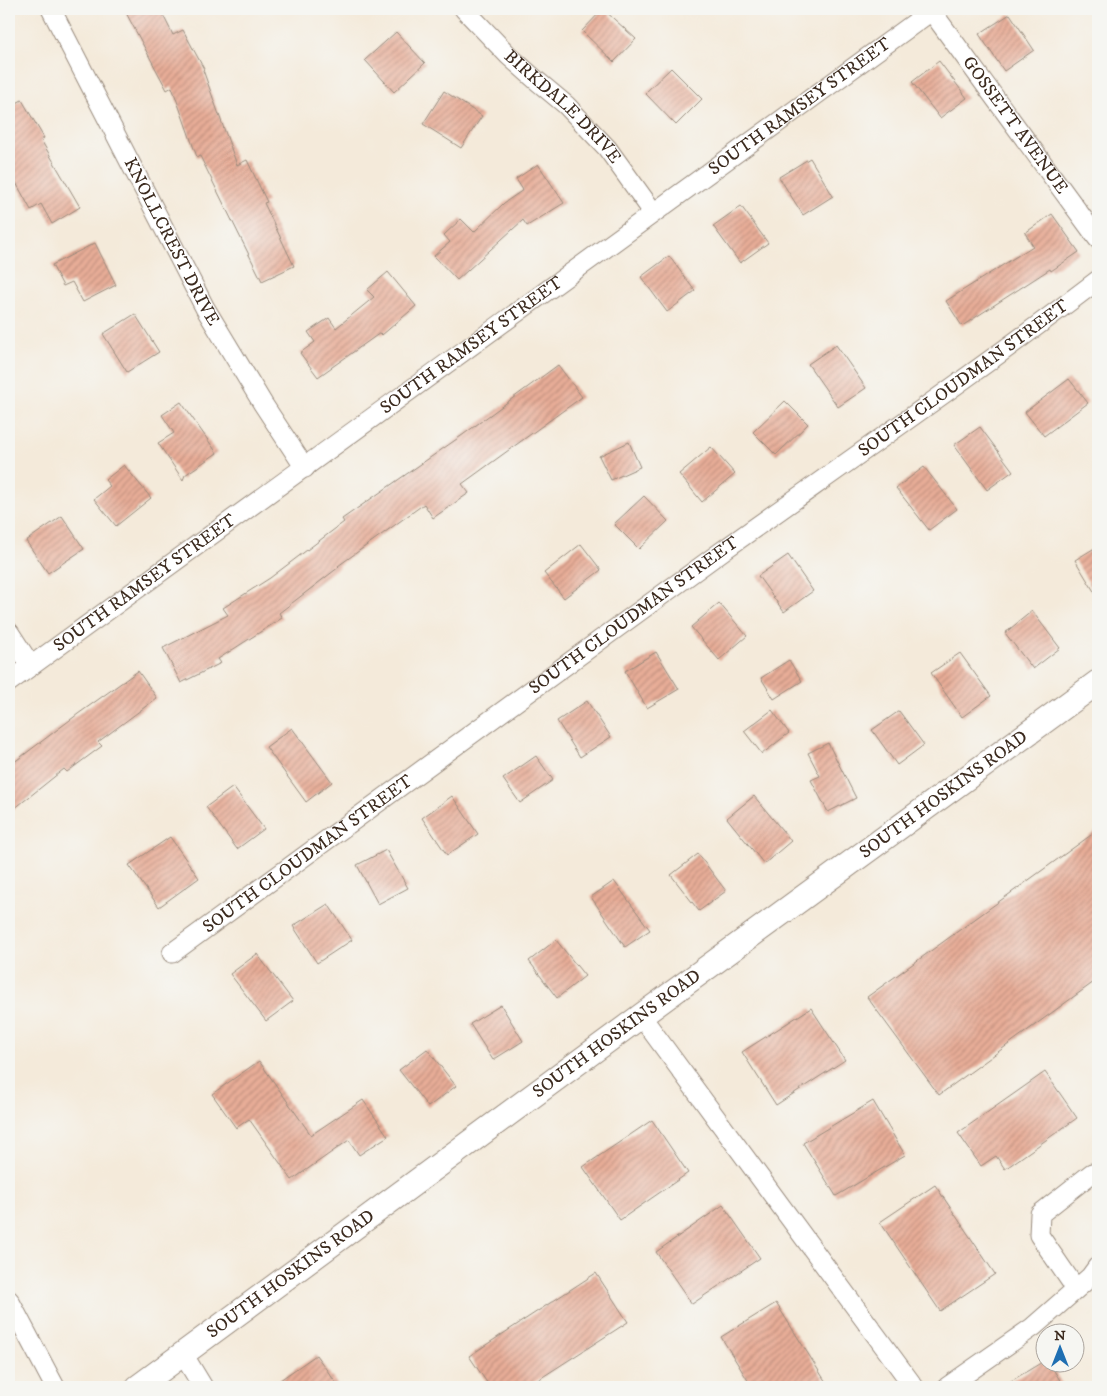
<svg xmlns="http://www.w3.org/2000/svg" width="1107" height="1396" viewBox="0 0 1107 1396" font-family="'IM FELL DW Pica',serif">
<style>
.building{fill:url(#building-hatch)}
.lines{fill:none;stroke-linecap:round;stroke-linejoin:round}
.minor-casing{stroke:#988a7c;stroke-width:21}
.tertiary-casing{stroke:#988a7c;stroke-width:26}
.minor{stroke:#fff;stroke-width:19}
.tertiary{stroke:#fff;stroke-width:24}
.labels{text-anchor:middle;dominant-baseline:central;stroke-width:4.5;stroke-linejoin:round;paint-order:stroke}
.street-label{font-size:18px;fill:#3b2a1e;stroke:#f6f6f2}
</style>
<defs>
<pattern id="building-hatch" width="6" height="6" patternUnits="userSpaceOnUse" patternTransform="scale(1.25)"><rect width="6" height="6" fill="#e8ad98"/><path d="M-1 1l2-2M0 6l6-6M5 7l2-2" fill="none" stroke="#bd8d7b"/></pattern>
</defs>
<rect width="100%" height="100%" fill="#f6f6f2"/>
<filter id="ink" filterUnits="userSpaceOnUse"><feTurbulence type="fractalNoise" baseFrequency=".02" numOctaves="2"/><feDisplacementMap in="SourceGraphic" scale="10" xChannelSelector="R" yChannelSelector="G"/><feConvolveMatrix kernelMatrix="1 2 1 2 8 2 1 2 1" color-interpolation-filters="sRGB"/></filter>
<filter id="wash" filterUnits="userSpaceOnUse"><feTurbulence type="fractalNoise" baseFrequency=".0096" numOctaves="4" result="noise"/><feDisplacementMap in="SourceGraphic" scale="20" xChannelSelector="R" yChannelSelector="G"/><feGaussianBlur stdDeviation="1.12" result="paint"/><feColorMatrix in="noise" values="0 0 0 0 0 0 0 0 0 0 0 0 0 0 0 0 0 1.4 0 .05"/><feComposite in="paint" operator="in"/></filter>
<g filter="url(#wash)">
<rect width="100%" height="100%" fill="#f4eada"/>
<g id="blocks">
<path class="building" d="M 124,9 L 160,9 L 173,35 L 183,30 L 204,69 L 203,70 L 237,165 L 247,160 L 267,202 L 264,203 L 294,266 L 262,281 L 200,156 L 197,157 L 172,87 L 167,90 Z
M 603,9 L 636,39 L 614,62 L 582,31 Z
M 1010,14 L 1034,50 L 1004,71 L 979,34 Z
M 396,32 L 425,63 L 394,92 L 365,60 Z
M 939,61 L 967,98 L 940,118 L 912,82 Z
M 671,68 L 702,99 L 676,125 L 645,93 Z
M 444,91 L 482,116 L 461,148 L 423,124 Z
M 22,100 L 44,138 L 41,140 L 80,207 L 52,224 L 41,204 L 31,210 L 9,170 L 9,107 Z
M 810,158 L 833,196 L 803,215 L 779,177 Z
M 538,164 L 564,203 L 527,226 L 523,220 L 457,280 L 434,256 L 450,242 L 444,235 L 461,219 L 474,232 L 504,203 L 523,190 L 516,179 Z
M 741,206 L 768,243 L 740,263 L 713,226 Z
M 1052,214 L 1079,252 L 1051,271 L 1050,269 L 962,326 L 946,301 L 1033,246 L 1025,233 Z
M 95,243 L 116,285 L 83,302 L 72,282 L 63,286 L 52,265 Z
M 669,256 L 695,291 L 667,312 L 641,277 Z
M 388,272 L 416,306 L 382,335 L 380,333 L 318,377 L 300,353 L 315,342 L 308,332 L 329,318 L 336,328 L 374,297 L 367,290 Z
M 135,314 L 159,352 L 127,372 L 103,334 Z
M 836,345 L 866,388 L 838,407 L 808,364 Z
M 558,365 L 582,397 L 462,484 L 469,493 L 433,518 L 424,504 L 338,566 L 339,567 L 279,613 L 282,618 L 218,659 L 221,663 L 181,683 L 163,648 L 228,615 L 223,608 L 270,578 L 344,522 L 342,519 L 464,434 Z
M 1069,379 L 1088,403 L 1044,436 L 1025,412 Z
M 785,401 L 808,424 L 776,455 L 753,432 Z
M 181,402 L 217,453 L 185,475 L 183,480 L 158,443 L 174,433 L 162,415 Z
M 980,427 L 1013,471 L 987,490 L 954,445 Z
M 629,442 L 640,467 L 611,480 L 599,456 Z
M 711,447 L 735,474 L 702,502 L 679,474 Z
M 124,465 L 151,498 L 116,526 L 94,499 L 110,486 L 105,480 Z
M 924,467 L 957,509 L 929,530 L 896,488 Z
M 644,496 L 668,521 L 639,549 L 614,524 Z
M 62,516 L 84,549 L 48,573 L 26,541 Z
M 581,544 L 601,570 L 564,598 L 544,573 Z
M 1098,546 L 1098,598 L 1075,560 Z
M 788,555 L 813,591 L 784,612 L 758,576 Z
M 719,603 L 747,636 L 719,660 L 691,627 Z
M 1032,611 L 1060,648 L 1033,669 L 1005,633 Z
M 656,652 L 679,689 L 647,708 L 625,671 Z
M 960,653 L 991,696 L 962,717 L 931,673 Z
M 789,660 L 802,681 L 774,699 L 761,678 Z
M 138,671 L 157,698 L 98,742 L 102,746 L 67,772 L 64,769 L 9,813 L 9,766 L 78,714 Z
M 587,701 L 611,737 L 580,757 L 557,721 Z
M 772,710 L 789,733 L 762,754 L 744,731 Z
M 899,711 L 924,745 L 897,765 L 872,730 Z
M 292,728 L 332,782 L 306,802 L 266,747 Z
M 828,743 L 856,798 L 828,812 L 811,780 L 820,776 L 808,753 Z
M 536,756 L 553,780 L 520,803 L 503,779 Z
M 233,787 L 264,829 L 237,849 L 206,807 Z
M 452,796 L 478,834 L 447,855 L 422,818 Z
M 754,796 L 791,841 L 764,864 L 727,818 Z
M 1098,830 L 1098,979 L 939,1095 L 867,997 Z
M 170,837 L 199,878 L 159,907 L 129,865 Z
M 386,850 L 408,888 L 378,904 L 357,865 Z
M 698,854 L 726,891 L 699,911 L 671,875 Z
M 614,881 L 650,930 L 625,947 L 591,897 Z
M 328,904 L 352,940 L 317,963 L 293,926 Z
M 556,940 L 585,976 L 557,998 L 529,961 Z
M 257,954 L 293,1001 L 266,1021 L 230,974 Z
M 501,1005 L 523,1041 L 493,1060 L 470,1024 Z
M 811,1008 L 845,1060 L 776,1105 L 742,1052 Z
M 427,1049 L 456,1086 L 428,1107 L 399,1070 Z
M 259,1061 L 311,1135 L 363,1100 L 388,1136 L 359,1155 L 349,1140 L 292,1180 L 249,1119 L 236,1128 L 212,1094 Z
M 1045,1072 L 1077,1118 L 1005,1169 L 996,1156 L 981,1166 L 958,1133 Z
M 873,1101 L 905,1155 L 836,1196 L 803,1143 Z
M 652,1120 L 688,1173 L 620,1220 L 583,1167 Z
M 935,1185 L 995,1274 L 940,1311 L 880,1222 Z
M 723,1205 L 760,1258 L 692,1304 L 656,1252 Z
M 596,1273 L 628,1322 L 527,1387 L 490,1387 L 469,1356 Z
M 776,1303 L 829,1387 L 752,1387 L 721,1337 Z
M 316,1355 L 339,1387 L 270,1387 Z
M 1044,1361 L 1044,1364 L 1050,1364 L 1064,1387 L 1001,1387 Z"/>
</g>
</g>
<g filter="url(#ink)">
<use href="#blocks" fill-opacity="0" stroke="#988a7c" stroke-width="1"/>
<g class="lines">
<defs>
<g id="minor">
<path id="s1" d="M 51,9 L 205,308 L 263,404 L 305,468"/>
<path id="s2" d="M 464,9 L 509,56 L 536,80 L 566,105 L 607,148 L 653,212"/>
<path id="s3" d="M 930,9 L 1098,239"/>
<path d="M 9,632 L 31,666"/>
<path id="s4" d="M 9,682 L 934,9"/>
<path id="s5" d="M 172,953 C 357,820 540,683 725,549 C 850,460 976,373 1098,280"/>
<path d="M 641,1016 L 914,1387"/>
<path d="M 1076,1289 L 1039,1235 L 1040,1214 L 1092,1173 L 1098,1175"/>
<path d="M 9,1300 L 55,1387"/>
<path d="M 183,1354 L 203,1387"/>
<path d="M 947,1387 L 1033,1327 L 1090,1277 L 1098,1266"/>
</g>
<g id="tertiary">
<path id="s6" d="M 138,1387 L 641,1016 L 1098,682"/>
</g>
</defs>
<use href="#minor" class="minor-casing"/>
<use href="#tertiary" class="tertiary-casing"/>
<use href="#minor" class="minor"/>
<use href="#tertiary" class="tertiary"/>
</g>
</g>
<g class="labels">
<g class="street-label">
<text stroke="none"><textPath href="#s4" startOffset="978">SOUTH RAMSEY STREET</textPath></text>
<text stroke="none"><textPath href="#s2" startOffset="139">BIRKDALE DRIVE</textPath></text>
<text stroke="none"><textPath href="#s3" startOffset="144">GOSSETT AVENUE</textPath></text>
<text stroke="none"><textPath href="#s1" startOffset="262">KNOLLCREST DRIVE</textPath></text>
<text stroke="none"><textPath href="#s4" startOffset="572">SOUTH RAMSEY STREET</textPath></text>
<text stroke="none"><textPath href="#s5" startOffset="978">SOUTH CLOUDMAN STREET</textPath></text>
<text stroke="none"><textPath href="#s4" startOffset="168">SOUTH RAMSEY STREET</textPath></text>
<text stroke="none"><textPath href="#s5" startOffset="572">SOUTH CLOUDMAN STREET</textPath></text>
<text stroke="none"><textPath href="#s6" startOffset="1000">SOUTH HOSKINS ROAD</textPath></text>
<text stroke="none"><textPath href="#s5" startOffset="168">SOUTH CLOUDMAN STREET</textPath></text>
<text stroke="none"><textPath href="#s6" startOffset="595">SOUTH HOSKINS ROAD</textPath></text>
<text stroke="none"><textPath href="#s6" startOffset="190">SOUTH HOSKINS ROAD</textPath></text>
</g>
</g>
<rect width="1107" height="1396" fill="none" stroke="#f6f6f2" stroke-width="30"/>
<g transform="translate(1060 1348)"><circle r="24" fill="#f6f6f2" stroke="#aba49d"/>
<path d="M0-4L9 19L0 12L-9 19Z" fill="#1f6fb2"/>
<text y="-8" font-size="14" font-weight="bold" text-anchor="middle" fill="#3b2a1e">N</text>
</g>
</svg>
